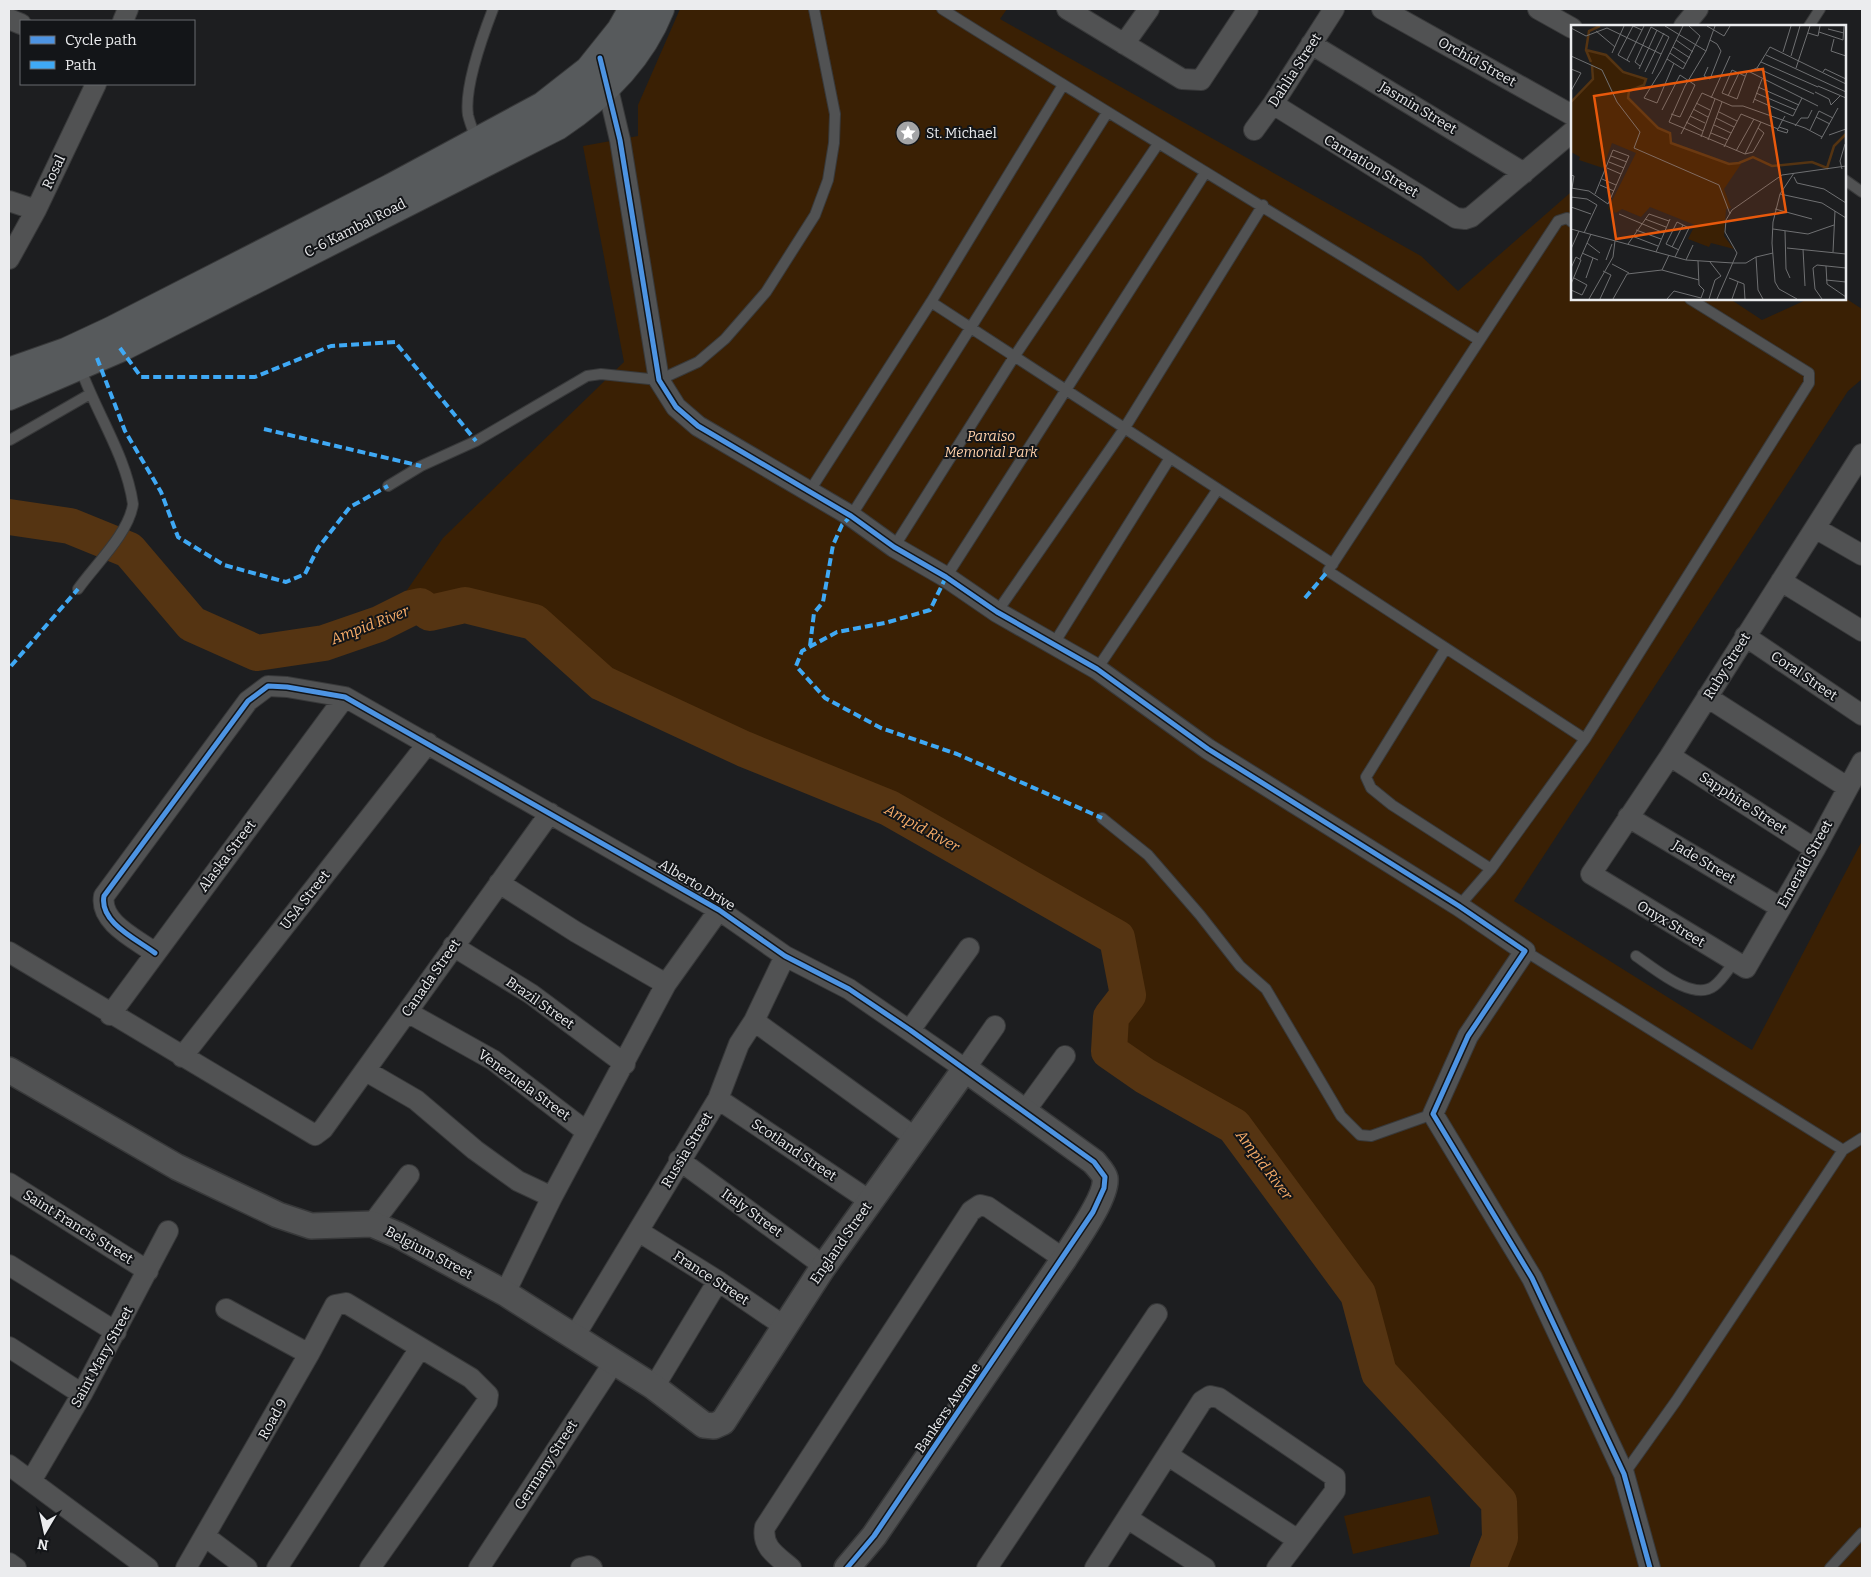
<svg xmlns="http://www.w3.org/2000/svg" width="1871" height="1577" viewBox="0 0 1871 1577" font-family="Bitter,serif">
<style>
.green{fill:#3a2004}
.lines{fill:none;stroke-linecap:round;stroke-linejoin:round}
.river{stroke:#553412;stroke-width:36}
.service-casing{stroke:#38393a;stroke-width:12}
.minor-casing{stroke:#38393a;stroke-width:22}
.tertiary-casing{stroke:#38393a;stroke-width:28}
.secondary-casing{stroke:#38393a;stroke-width:30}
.service{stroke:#515253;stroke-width:10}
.minor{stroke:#515253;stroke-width:20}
.tertiary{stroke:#515253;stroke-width:25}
.secondary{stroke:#575a5c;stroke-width:28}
.quiet{stroke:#3fa9f5;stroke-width:4;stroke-dasharray:8 4;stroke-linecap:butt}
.cycleway-casing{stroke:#131518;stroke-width:8}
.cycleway{stroke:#4d94e3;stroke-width:5}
.labels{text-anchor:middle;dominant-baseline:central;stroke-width:4;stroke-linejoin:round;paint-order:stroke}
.street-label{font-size:14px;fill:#ebecee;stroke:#131518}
.poi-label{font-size:14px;fill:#ebecee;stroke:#131518;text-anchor:start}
.park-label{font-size:14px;font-style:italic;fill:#ffd0a9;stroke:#131518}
.water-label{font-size:15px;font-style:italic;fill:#f7ac68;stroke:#131518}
.inset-river{fill:none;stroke:#553412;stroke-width:2.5}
.inset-road{fill:none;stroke:#6f7072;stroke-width:1}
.view{fill:#e8590c;fill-opacity:0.15;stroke:#e8590c;stroke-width:2.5}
.inset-edge{fill:none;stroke:#ebecee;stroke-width:2.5}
</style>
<rect width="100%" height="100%" fill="#1d1e20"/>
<path class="green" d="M 680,9 L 1007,9 L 1000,19 L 1421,256 L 1458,291 L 1570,193 L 1572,195 L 1572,299 L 1730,299 L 1762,320 L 1808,299 L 1845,298 L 1862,309 L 1862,379 L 1848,391 L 1514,901 L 1752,1050 L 1862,841 L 1862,1568 L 1488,1568 L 1500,1538 L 1499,1502 L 1379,1373 L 1358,1294 L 1234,1126 L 1145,1076 L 1109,1051 L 1111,1017 L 1128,995 L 1117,938 L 889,808 L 744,749 L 602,683 L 534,622 L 465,605 L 430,613 L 405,593 L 443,538 L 624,362 L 583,146 L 638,136 L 638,105 Z
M 1430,1496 L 1439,1534 L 1353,1554 L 1344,1516 Z"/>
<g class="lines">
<path class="river" d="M 9,517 L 70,526 L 129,550 L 192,624 L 257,653 L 324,643 L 379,624 L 411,608 L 420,606 L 430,613 L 465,605 L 534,622 L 602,683 L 744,749 L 889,808 L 1117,938 L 1128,995 L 1111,1017 L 1109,1051 L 1145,1076 L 1234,1126 L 1358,1294 L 1379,1373 L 1499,1502 L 1500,1538 L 1488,1568"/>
<defs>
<path id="service" d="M 942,9 C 1120,121 1300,229 1479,340
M 1809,26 L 1820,9
M 477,141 C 474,133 470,124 468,115 C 464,88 483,35 493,9
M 1845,180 L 1862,192
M 1572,222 L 1567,218 L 1558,221 L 1328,571 L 1585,739
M 931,302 L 1333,564
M 10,440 L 90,394
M 388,486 L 421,466 L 476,441 L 587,376 L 601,374 L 659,380 L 698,362 L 725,339 L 766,292 L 815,215 L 828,180 L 834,143 L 835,114 L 814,9
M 809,492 L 931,302 L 1063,85
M 851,516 L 1107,113
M 894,547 L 1014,357 L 1158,144
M 946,577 L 1205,173
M 78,589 C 95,565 129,533 133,504 C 126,455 96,413 80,367
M 997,612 L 1124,429 L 1263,205
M 1053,645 L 1170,458
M 1446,648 L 1366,777 L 1371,788 L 1392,805 L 1491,869
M 1097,669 L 1218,489
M 1102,818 L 1148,855 L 1200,915 L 1240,966 L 1266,989 L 1341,1116 L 1360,1135 L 1371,1136 L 1433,1114
M 1459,906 L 1491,869 L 1585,739 L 1809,383 L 1809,373 L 1690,299
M 1525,951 L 1843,1150
M 1636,956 C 1654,968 1693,1002 1714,986 C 1722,980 1728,970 1734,962
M 1624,1474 L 1676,1401 L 1843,1150 L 1862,1138
M 1830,1568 L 1862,1533"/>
<path id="minor" d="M 1067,9 L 1182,79 L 1201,80 L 1248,9
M 1382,9 L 1572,115
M 1538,9 L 1572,28
M 9,19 L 21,24
M 123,21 L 128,9
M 1684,26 L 1698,9
M 1124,44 L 1149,9
M 1311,44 L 1524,173
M 605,76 L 620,140 L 659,380 L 676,407 L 698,426 L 851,516 L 894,547 L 946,577 L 997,612 L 1097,669 L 1208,749 L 1459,906 L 1525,951 L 1468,1036 L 1433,1114 L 1532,1278 L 1624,1474 L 1650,1568
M 1273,104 L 1456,218 L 1465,219 L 1471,217 L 1572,132
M 1254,130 L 1273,104 L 1334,9
M 9,201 L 36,210
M 9,259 L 36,210 L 96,84
M 1862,454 L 1670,756 L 1591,874 L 1746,968 L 1815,849 L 1862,762
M 1815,528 L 1862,555
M 1781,581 L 1862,631
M 1745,636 L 1862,715
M 1707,697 L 1847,787
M 1670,756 L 1815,849
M 1628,817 L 1781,908
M 499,883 L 576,932 L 666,984
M 453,946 L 531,994 L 625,1064
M 9,952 L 315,1135 L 323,1129 L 550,813
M 155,953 C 136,939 99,922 104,896 L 248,701 L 268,686 L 287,687 L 345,697 L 719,910 L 785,956 L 849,989 L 965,1069 L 995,1026
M 407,1012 L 493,1060 L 587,1132
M 110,1015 L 345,697
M 754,1021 L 917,1139
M 910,1030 L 969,948
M 182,1057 L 428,743
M 366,1071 L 416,1100 L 475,1150 L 518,1181 L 552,1197
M 718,1099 L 870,1201
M 1025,1111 L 1065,1056
M 679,1160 L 824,1266
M 9,1183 L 148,1271
M 372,1224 L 409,1175
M 638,1231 L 718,1281 L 784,1326
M 9,1265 L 116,1332
M 505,1293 L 552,1197 L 666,984 L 719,910
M 226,1309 L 309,1354
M 574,1337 L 718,1099 L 739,1044 L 754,1021 L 785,956
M 9,1347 L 82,1394
M 654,1387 L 718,1281
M 1169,1456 L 1298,1540
M 9,1465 L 148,1568
M 31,1481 L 82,1394 L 168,1231
M 1127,1518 L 1205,1568
M 206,1537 L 247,1568
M 9,1563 L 16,1568
M 186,1568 L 309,1354 L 335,1305 L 346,1303 L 471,1378 L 488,1395 L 487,1402 L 370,1568
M 277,1568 L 420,1348
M 479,1568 L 614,1362
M 581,1568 L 589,1566 L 592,1568
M 791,1568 C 777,1556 761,1547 765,1527 L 971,1211 L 980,1205 L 988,1207 L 1064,1259
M 987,1568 L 1157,1314
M 1095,1568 L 1202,1401 L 1210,1396 L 1219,1398 L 1335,1477 L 1335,1491 L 1277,1568"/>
<path id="tertiary" d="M 9,1070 L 177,1167 L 278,1215 L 311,1226 L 372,1224 L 398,1235 L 505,1293 L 654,1387 L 704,1425 L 714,1426 L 723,1422 L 824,1266 L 965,1069 L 1094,1162 C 1097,1166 1104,1173 1105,1178 C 1108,1196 1074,1243 1064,1259 L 874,1536 L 847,1568"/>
<path id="secondary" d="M 9,372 L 66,352 L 111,331 L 391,188 L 543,106 L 589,70 L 621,30 L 633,9
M 9,396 L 120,348 L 557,126 C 601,97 640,59 660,9"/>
</defs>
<use href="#service" class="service-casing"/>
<use href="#minor" class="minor-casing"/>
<use href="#tertiary" class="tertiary-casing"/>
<use href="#secondary" class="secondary-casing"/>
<use href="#service" class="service"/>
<use href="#minor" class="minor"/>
<use href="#tertiary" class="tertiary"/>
<use href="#secondary" class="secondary"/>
<path class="quiet" d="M 120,348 L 141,377 L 255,377 L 331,346 L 395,342 L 476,441
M 97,358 L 125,431 L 161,492 L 178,537 L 224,565 L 286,582 L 305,574 L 318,548 L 350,507 L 388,486
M 264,429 L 421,466
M 946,577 L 930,610 L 885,623 L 837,632 L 802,651 L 796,666 L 825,698 L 881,728 L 957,754 L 1102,818
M 1305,598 L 1328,571
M 810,646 L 814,613 L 823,602 L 833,545 L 842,525 L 851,516
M 11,666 L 78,589"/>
<defs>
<path id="cycleway" d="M 600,58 L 620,140 L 659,380 L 676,407 L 698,426 L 851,516 L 894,547 L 946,577 L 997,612 L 1097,669 L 1208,749 L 1459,906 L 1525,951 L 1468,1036 L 1433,1114 L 1532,1278 L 1624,1474 L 1650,1568
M 155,953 C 136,939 99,922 104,896 L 248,701 L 268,686 L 287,687 L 345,697 L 719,910 L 785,956 L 849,989 L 910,1030 L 1094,1162 L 1105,1177 L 1104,1188 L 1093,1212 L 874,1536 L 847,1568"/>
</defs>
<use href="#cycleway" class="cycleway-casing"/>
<use href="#cycleway" class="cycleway"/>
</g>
<defs>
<symbol id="sight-disc" viewBox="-11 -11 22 22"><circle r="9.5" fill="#a3a4a6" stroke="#131518"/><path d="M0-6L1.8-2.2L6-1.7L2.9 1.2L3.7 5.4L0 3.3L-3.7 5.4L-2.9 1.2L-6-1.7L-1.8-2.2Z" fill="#fff"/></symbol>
</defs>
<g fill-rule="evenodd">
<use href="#sight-disc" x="894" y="119" width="28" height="28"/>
</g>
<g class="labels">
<g class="street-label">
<text transform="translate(1477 62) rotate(29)">Orchid Street</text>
<text transform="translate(1295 70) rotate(-57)">Dahlia Street</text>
<text transform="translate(1418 108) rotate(31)">Jasmin Street</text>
<text transform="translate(1371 166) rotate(31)">Carnation Street</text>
<text transform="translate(54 172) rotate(-65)">Rosal</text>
<text transform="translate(355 228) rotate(-27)">C-6 Kambal Road</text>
<text transform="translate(1727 666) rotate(-58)">Ruby Street</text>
<text transform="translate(1804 676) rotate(34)">Coral Street</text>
<text transform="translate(1743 803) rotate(33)">Sapphire Street</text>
<text transform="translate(227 856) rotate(-53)">Alaska Street</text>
<text transform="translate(1704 862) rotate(31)">Jade Street</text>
<text transform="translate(1805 864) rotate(-61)">Emerald Street</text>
<text transform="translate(697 885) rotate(31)">Alberto Drive</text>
<text transform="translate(305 900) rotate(-52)">USA Street</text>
<text transform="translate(1671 924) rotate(31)">Onyx Street</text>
<text transform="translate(431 978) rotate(-55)">Canada Street</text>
<text transform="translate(540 1003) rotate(35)">Brazil Street</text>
<text transform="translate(524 1085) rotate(36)">Venezuela Street</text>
<text transform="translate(687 1150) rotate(-59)">Russia Street</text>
<text transform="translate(794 1150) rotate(34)">Scotland Street</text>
<text transform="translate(752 1213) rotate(36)">Italy Street</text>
<text transform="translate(78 1227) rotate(32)">Saint Francis Street</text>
<text transform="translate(841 1243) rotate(-55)">England Street</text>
<text transform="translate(429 1253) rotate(28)">Belgium Street</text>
<text transform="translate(711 1278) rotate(33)">France Street</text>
<text transform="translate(102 1357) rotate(-61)">Saint Mary Street</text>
<text transform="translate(948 1408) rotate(-56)">Bankers Avenue</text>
<text transform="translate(273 1419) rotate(-61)">Road 9</text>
<text transform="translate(546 1465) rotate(-57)">Germany Street</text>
</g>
<g class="poi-label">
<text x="926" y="133">St. Michael</text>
</g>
<g class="park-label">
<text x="991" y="436">Paraiso<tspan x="991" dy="16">Memorial Park</tspan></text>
</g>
<g class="water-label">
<text transform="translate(370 625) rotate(-21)">Ampid River</text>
<text transform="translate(922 828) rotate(29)">Ampid River</text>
<text transform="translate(1264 1165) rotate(53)">Ampid River</text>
</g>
</g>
<g transform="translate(1571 25)">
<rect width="275" height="275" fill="#1d1e20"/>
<path d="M 15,25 L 35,30 L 52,47 L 75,54 L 73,60 L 58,66 L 57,73 L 87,103 L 99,108 L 100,118 L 158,139 L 170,139 L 153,164 L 160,183 L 155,184 L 153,211 L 163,224 L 140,218 L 138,222 L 117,214 L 124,200 L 79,182 L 70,192 L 51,184 L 45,188 L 37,184 L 65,128 L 41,118 L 32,143 L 8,135 L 9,132 L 0,127 L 0,77 L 22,54 L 23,46 Z" fill="#3a2004"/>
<path class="inset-river" d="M 15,25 L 35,30 L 52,47 L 75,54 L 73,60 L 58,66 L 57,73 L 87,103 L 99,108 L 100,118 L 158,139 L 168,138 L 182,132 L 201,141 L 241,137 L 256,143 L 263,121 L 275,109M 20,37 L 15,25 L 18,6 L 29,1M 0,77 L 22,54 L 21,40"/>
<path class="inset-road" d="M 94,1 L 135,26M 136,1 L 153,11 L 159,1M 144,1 L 135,26 L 114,61 L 98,97 L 174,129 L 182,127 L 193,108 L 187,103M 0,3 L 15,11 L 36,3 L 90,29M 257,4 L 273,8M 25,6 L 44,22M 248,7 L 272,15 L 273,1M 237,8 L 247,11 L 249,1M 263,14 L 260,26 L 275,31M 105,15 L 122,27M 102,22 L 119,33M 212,27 L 220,1M 41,28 L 53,1M 99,28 L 115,39M 195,30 L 275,67M 0,31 L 31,45 L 46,77 L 69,107 L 63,123 L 148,160 L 159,189M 220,31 L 229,1M 96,34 L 112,44 L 129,11 L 118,1M 56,35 L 73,1M 59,37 L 47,30 L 62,1 L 71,5M 190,37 L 247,62M 103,38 L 86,78 L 73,73 L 91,44 L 112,1M 69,41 L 64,37 L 80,2 L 98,12 L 81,49M 137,42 L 133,51 L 139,54 L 150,26 L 146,19 L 139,15M 186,43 L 243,69M 225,43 L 239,1M 0,44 L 10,48 L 0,66M 68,44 L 86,5M 177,46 L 247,81M 74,47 L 93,8M 252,47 L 254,44 L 275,54M 174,51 L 161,45 L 151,68 L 166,74 L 176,47 L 186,43 L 199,22 L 275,59M 247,61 L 275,73M 187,62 L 228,80M 244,67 L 258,74 L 260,80 L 269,71M 185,68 L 225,85M 157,71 L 168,48M 140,73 L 159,31M 183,74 L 222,91 L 231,73M 125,78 L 139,85M 182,78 L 191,54M 122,84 L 137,92M 91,85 L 109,50 L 124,60 L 109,92 L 100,89M 148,87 L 166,96M 119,91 L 134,98M 245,92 L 259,99M 145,93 L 163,102M 115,97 L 132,106M 143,100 L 160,108M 224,101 L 230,93 L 237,93 L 241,85M 208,102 L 217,105 L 216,108 L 206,105 L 207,104 L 211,96 L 214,91M 239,105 L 248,86 L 262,93M 140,108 L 157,115M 110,109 L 131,68 L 161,81 L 172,81 L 234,103 L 251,112M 258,110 L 275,104M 130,112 L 144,74M 250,114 L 267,83M 137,115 L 151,77M 153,122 L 170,89 L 207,104M 165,126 L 183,94M 174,129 L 190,97M 40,131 L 56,137M 38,137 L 53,143M 36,143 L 50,149M 271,144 L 269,136 L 274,119M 223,148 L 209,169 L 202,197 L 201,218 L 204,257 L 208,264 L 226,274M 0,150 L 3,151 L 1,163M 223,152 L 226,158 L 253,164 L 275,178M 31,154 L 45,160M 29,160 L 43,166M 0,163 L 18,166 L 37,179 L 58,131 L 42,125 L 24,169M 209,169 L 251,178 L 275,193M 0,172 L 16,174 L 26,180 L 13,208M 0,182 L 20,189M 204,184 L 241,194M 48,189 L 93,208M 74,194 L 95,202M 0,204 L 115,235 L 162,238M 202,204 L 237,209 L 263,200M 65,205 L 90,214M 214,206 L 215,244 L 219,253M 61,211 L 87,221M 16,218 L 29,228M 57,219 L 78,189 L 98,196M 101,222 L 112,200M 216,223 L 275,229M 0,224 L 8,206M 232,224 L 234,261M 85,227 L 99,194M 262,227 L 264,186M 11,228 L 27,235M 104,232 L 118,203 L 106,197 L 95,219 L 108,225M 185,232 L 202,228M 9,234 L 20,209M 35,235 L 41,219M 115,235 L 122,220M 162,238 L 175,238 L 185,232 L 187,265 L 192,274M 41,239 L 58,248M 255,241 L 256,259 L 275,272M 0,243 L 5,232 L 10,235 L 0,259M 91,245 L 128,255M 15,253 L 22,233M 158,253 L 173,259 L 174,274M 255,255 L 275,257M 0,265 L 11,270 L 16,260 L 3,253M 18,274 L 42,232 L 44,216M 29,274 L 40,250 L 32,246M 42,274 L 56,249 L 91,245 L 98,230M 96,274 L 103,266 L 130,273 L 133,265 L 128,260 L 127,236M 138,274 L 144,255 L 150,251 L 139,237M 146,274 L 166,228 L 154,207 L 155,195 L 161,185 L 211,150 L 275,141M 161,274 L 167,257M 251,274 L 244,264 L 242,243 L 246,240 L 275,243"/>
<path class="view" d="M 192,44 L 215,187 L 45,214 L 23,71 Z"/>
<rect width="275" height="275" class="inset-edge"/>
</g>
<rect width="1871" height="1577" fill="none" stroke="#ebecee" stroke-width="20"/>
<rect x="20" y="20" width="175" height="65" fill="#131518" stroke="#696b6e"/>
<rect x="30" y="36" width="25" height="8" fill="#4d94e3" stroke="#696b6e"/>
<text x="65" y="45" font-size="15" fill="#ebecee">Cycle path</text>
<rect x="30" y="61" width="25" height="8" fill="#3fa9f5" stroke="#696b6e"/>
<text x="65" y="70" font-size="15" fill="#ebecee">Path</text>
<g transform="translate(45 1532) rotate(189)" stroke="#131518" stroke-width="4" paint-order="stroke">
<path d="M0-4L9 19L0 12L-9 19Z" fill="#ebecee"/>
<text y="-8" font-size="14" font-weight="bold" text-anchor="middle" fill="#ebecee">N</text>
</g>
</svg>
